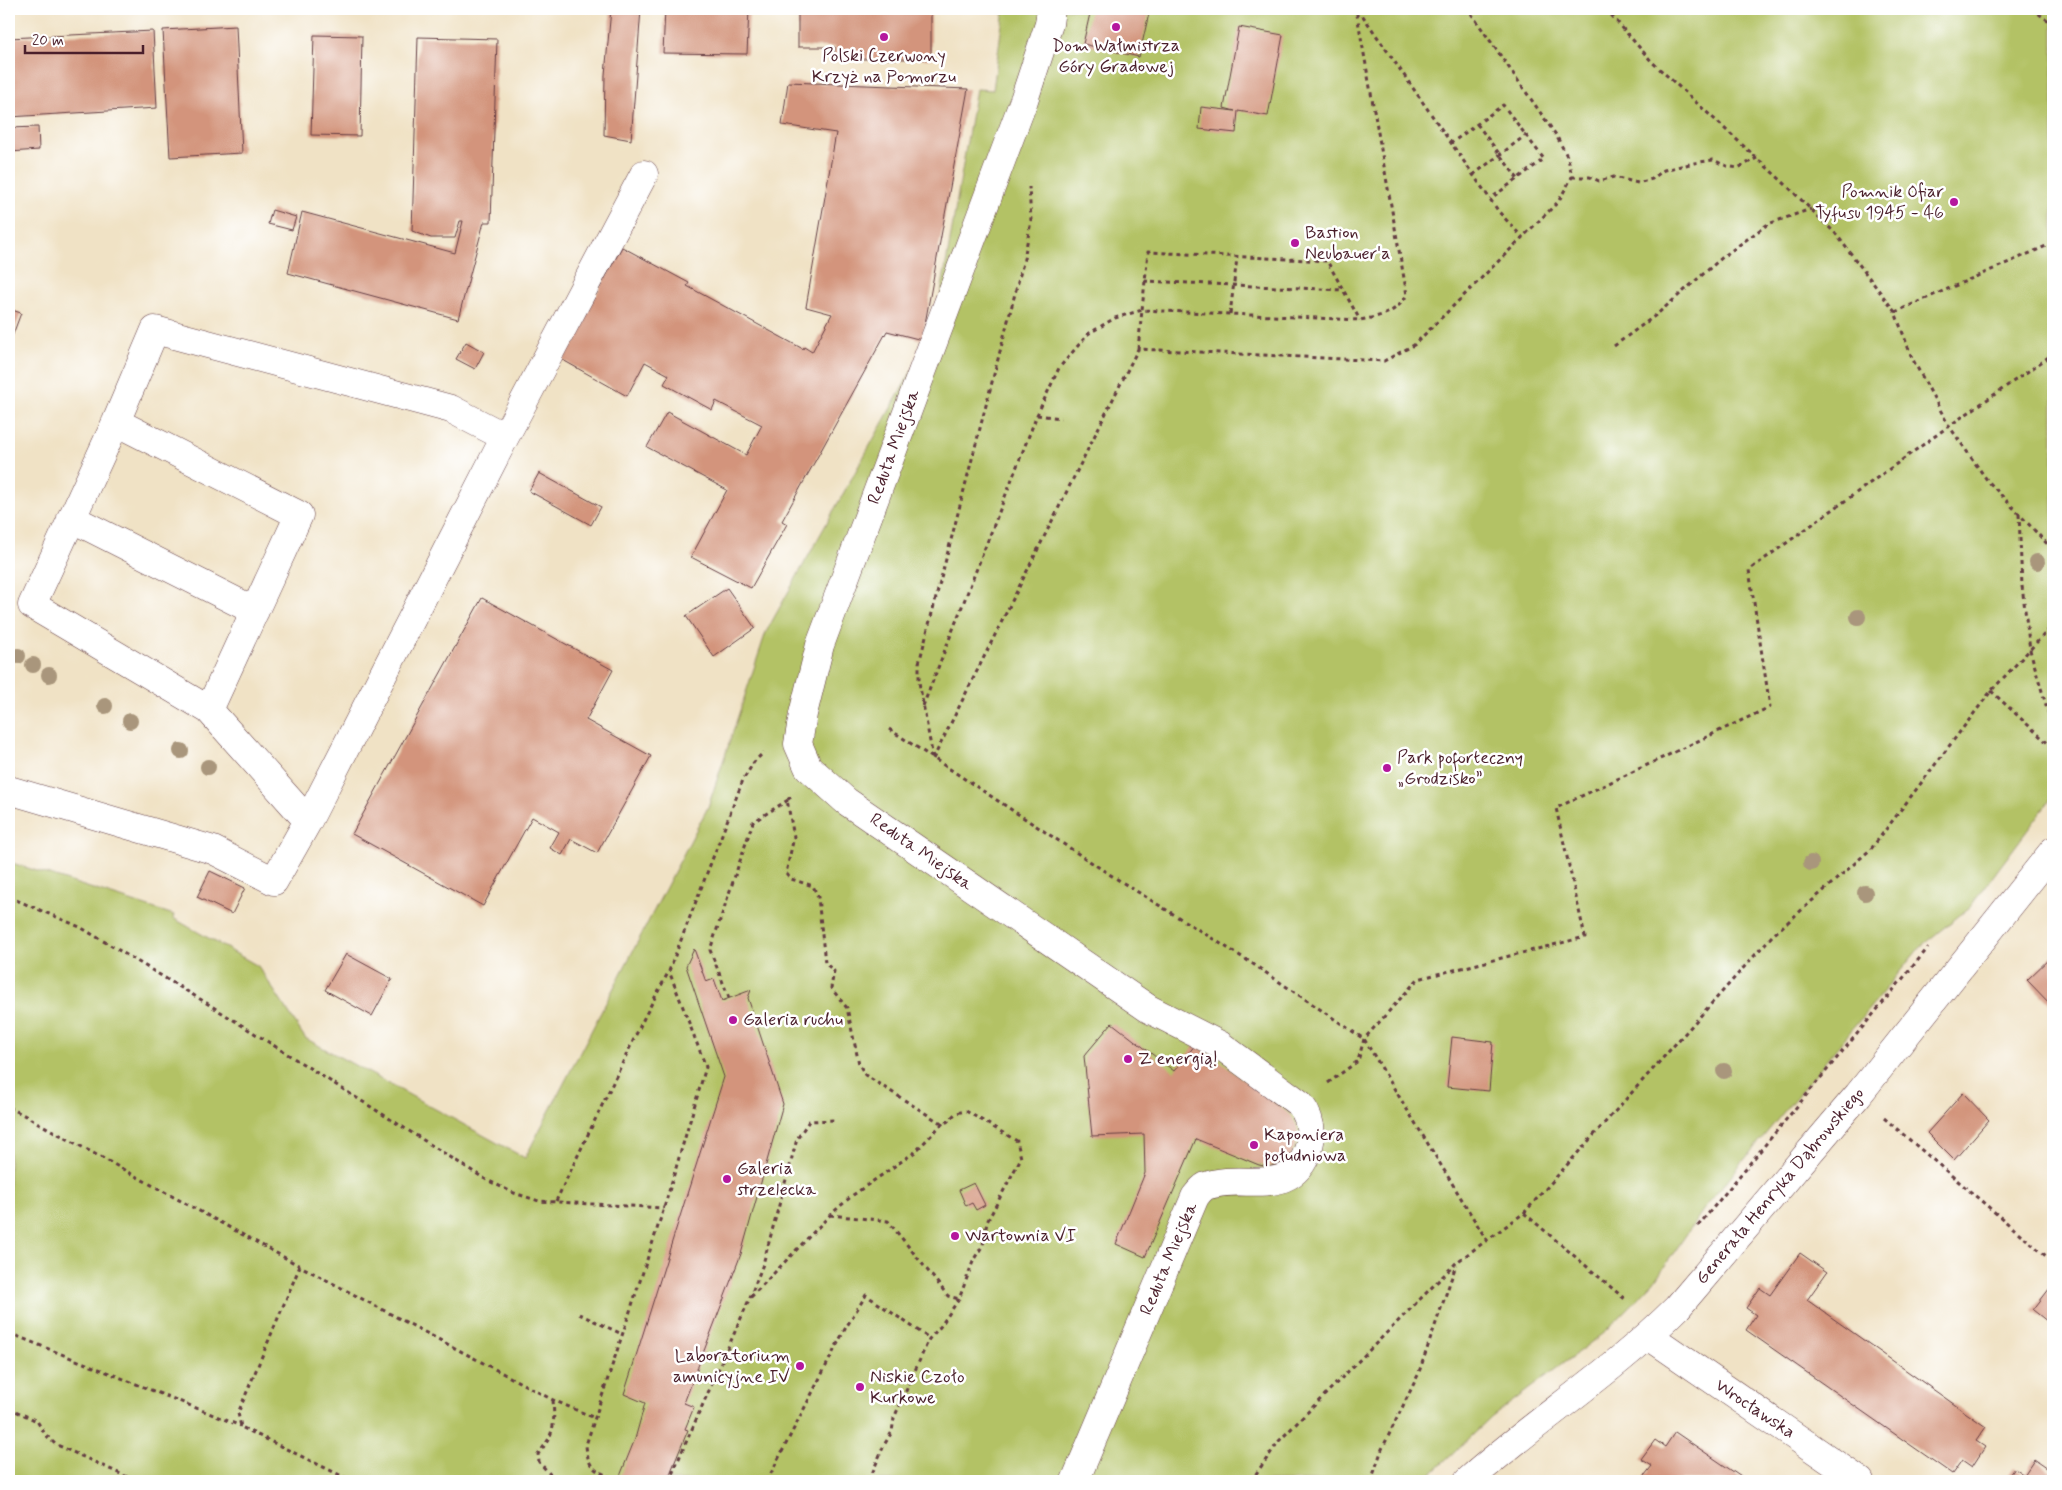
<svg xmlns="http://www.w3.org/2000/svg" width="2062" height="1490" viewBox="0 0 2062 1490" font-family="Mynerve,sans-serif">
<style>
.green{fill:#b3c265;stroke:#7e7048}
.building{fill:#d3947b}
.lines{fill:none;stroke-linecap:round;stroke-linejoin:round}
.minor-casing{stroke:#633c42;stroke-width:29}
.path{stroke:#633c42;stroke-width:3;stroke-dasharray:4 4;stroke-linecap:butt}
.minor{stroke:#fff;stroke-width:28}
.tree{fill:#a9967b}
.poi-dot{fill:#b5179e;stroke:#fff;stroke-width:2}
.labels{text-anchor:middle;dominant-baseline:central;stroke-width:5;stroke-linejoin:round;paint-order:stroke}
.poi-label{font-size:18px;fill:#4a1f2b;stroke:#fff;text-anchor:start}
.street-label{font-size:18px;fill:#4a1f2b;stroke:#fff}
</style>
<rect width="100%" height="100%" fill="#fff"/>
<filter id="ink" filterUnits="userSpaceOnUse"><feTurbulence type="fractalNoise" baseFrequency=".02" numOctaves="2"/><feDisplacementMap in="SourceGraphic" scale="10" xChannelSelector="R" yChannelSelector="G"/><feConvolveMatrix kernelMatrix="1 2 1 2 8 2 1 2 1" color-interpolation-filters="sRGB"/></filter>
<filter id="wash" filterUnits="userSpaceOnUse"><feTurbulence type="fractalNoise" baseFrequency=".0096" numOctaves="4" result="noise"/><feDisplacementMap in="SourceGraphic" scale="20" xChannelSelector="R" yChannelSelector="G"/><feGaussianBlur stdDeviation="1.12" result="paint"/><feColorMatrix in="noise" values="0 0 0 0 0 0 0 0 0 0 0 0 0 0 0 0 0 1.4 0 .05"/><feComposite in="paint" operator="in"/></filter>
<g filter="url(#wash)">
<rect width="100%" height="100%" fill="#f0e2c5"/>
<path class="green" d="M 1004,9 L 2053,9 L 2053,796 L 1970,907 L 1921,946 L 1706,1206 L 1653,1283 L 1606,1331 L 1492,1417 L 1424,1481 L 9,1481 L 9,862 L 174,915 L 173,918 L 258,966 L 305,1038 L 525,1158 L 708,807 L 766,632 L 926,345 L 941,293 L 976,89 L 993,90 Z"/>
<g id="blocks">
<path class="building" d="M 611,9 L 641,9 L 631,140 L 604,135 L 605,75 Z
M 665,9 L 749,9 L 747,54 L 663,53 Z
M 798,9 L 931,9 L 931,59 L 834,59 L 835,47 L 798,47 Z
M 1091,9 L 1150,9 L 1139,57 L 1083,44 Z
M 236,26 L 242,153 L 170,157 L 163,30 Z
M 1239,27 L 1283,35 L 1268,116 L 1238,111 L 1236,133 L 1199,129 L 1201,107 L 1235,111 L 1224,108 Z
M 153,31 L 157,108 L 9,117 L 9,38 Z
M 314,35 L 362,36 L 360,136 L 311,135 Z
M 418,37 L 497,39 L 491,222 L 484,222 L 458,319 L 288,273 L 302,212 L 455,253 L 463,221 L 460,221 L 455,238 L 431,238 L 412,231 Z
M 788,82 L 968,89 L 922,340 L 887,331 L 782,521 L 787,524 L 751,588 L 691,557 L 727,490 L 647,447 L 667,412 L 746,455 L 762,425 L 716,401 L 712,410 L 664,384 L 669,375 L 645,362 L 627,396 L 561,359 L 622,247 L 689,283 L 687,286 L 803,349 L 804,347 L 812,352 L 832,314 L 806,307 L 836,133 L 782,125 Z
M 38,127 L 39,150 L 9,152 L 9,128 Z
M 272,210 L 296,217 L 292,230 L 268,224 Z
M 9,309 L 21,313 L 9,345 Z
M 466,342 L 484,352 L 475,369 L 456,359 Z
M 539,473 L 601,507 L 591,525 L 529,491 Z
M 727,588 L 755,628 L 714,657 L 686,616 Z
M 482,598 L 613,670 L 586,720 L 651,756 L 597,853 L 571,839 L 562,855 L 550,848 L 559,832 L 532,817 L 483,906 L 352,834 Z
M 210,871 L 245,888 L 232,914 L 197,897 Z
M 694,949 L 706,982 L 714,979 L 722,1001 L 751,990 L 748,998 L 783,1104 L 741,1254 L 684,1403 L 694,1407 L 685,1429 L 688,1430 L 667,1481 L 618,1481 L 635,1439 L 645,1403 L 624,1394 L 724,1077 L 686,966 Z
M 346,954 L 392,979 L 372,1016 L 325,990 Z
M 2053,955 L 2053,1007 L 2027,980 Z
M 1112,1023 L 1174,1071 L 1196,1044 L 1291,1115 L 1297,1126 L 1299,1139 L 1288,1160 L 1269,1167 L 1259,1165 L 1196,1139 L 1145,1257 L 1116,1244 L 1145,1173 L 1144,1134 L 1092,1136 L 1084,1056 Z
M 1452,1037 L 1493,1042 L 1489,1091 L 1447,1087 Z
M 1963,1093 L 1989,1120 L 1954,1160 L 1927,1133 Z
M 974,1183 L 985,1205 L 976,1210 L 972,1203 L 966,1206 L 959,1190 Z
M 1800,1253 L 1827,1272 L 1807,1300 L 1986,1427 L 1976,1441 L 1985,1447 L 1972,1467 L 1962,1460 L 1952,1474 L 1746,1330 L 1756,1315 L 1746,1308 L 1760,1288 L 1770,1295 Z
M 2053,1284 L 2053,1326 L 2033,1310 Z
M 1675,1432 L 1747,1481 L 1641,1480 L 1652,1466 L 1641,1459 L 1655,1440 L 1665,1447 Z
M 2034,1460 L 2053,1473 L 2053,1481 L 2005,1481 L 2014,1468 L 2024,1475 Z"/>
</g>
</g>
<g filter="url(#ink)">
<use href="#blocks" fill-opacity="0" stroke="#633c42" stroke-width="1"/>
<g class="lines">
<defs>
<path id="minor" d="M 1051,9 L 1049,24 L 1024,100 L 820,645 L 803,714 L 798,744 L 808,767 L 846,801 L 1149,1009 L 1220,1045 L 1300,1104 C 1310,1117 1313,1131 1309,1147 C 1293,1201 1243,1172 1206,1186 C 1202,1188 1198,1193 1195,1197 L 1075,1481
M 116,422 L 155,330 L 451,409 L 505,437
M 71,518 L 255,611
M 209,710 L 299,515 L 116,422 L 32,605 L 209,710 L 308,821
M 9,790 L 213,850 L 274,881 L 308,821 L 505,437 L 644,174
M 1649,1336 L 1860,1481
M 1468,1481 C 1535,1421 1613,1372 1677,1308 L 1858,1095 L 2053,851"/>
</defs>
<use href="#minor" class="minor-casing"/>
<path class="path" d="M 1358,9 L 1499,212 L 1523,238
M 1606,9 L 1652,62 L 1783,182 L 1836,234 L 1895,312 L 1912,358 L 1949,426 L 1987,480 L 2053,550
M 2032,9 L 2053,24
M 1477,124 L 1518,179
M 1450,144 L 1503,105 L 1544,159 L 1490,199
M 1473,175 L 1526,135
M 1572,177 L 1590,177 L 1599,181 L 1614,177 L 1638,183 L 1652,179 L 1664,170 L 1694,163 L 1713,160 L 1727,166 L 1738,168 L 1757,158
M 1144,281 L 1343,290
M 1895,312 L 2053,243
M 1230,314 L 1237,258
M 1614,346 L 1656,315 L 1724,256 L 1768,224 L 1811,209
M 1138,349 L 1148,252 L 1327,261 L 1360,320
M 1037,415 L 1061,418
M 2019,514 L 2022,586 L 2030,650 L 2053,729
M 1991,691 L 2053,748
M 923,706 L 1037,415 L 1059,368 L 1088,334 L 1115,318 L 1142,310 L 1360,320 C 1381,316 1395,314 1407,295 L 1356,9
M 889,729 L 1109,874 L 1250,962 L 1364,1039 L 1486,1239
M 933,758 L 919,682 L 919,663 L 1024,259 L 1031,221 L 1029,187
M 933,759 L 1138,349 L 1384,361 L 1414,345 L 1558,202 L 1572,177 L 1568,158 L 1556,135 L 1468,9
M 791,797 L 787,800 L 794,837 L 786,873 L 791,879 L 813,886 L 818,897 L 825,963 L 834,971 L 831,988 L 847,1008 L 859,1064 L 865,1075 L 939,1122 L 947,1122 L 956,1113 L 966,1111 L 1017,1141 L 1021,1158 L 987,1222 L 983,1245 L 974,1259 L 959,1299 L 940,1327 L 929,1339 L 894,1418 L 892,1432 L 884,1445 L 869,1481
M 9,897 L 80,927 L 205,1002 L 485,1179 L 514,1193 L 539,1201 L 664,1208
M 729,998 L 710,950 L 753,822 L 788,800
M 1328,1083 L 1358,1061 L 1364,1039 L 1418,979 L 1585,937 L 1556,808 L 1770,707 L 1749,570 L 1949,426 L 2053,354
M 9,1107 L 300,1266 L 553,1400 L 595,1418
M 1884,1118 L 2053,1262
M 556,1201 L 645,1016 L 669,971 L 743,780 L 754,762 L 764,752
M 1524,1213 L 1626,1300
M 830,1215 L 888,1221 L 948,1296 L 959,1299
M 1698,1226 L 1928,948
M 300,1266 L 238,1413 L 241,1427 L 352,1481
M 751,1297 L 830,1215 L 853,1195 L 915,1152 L 944,1122
M 579,1314 L 622,1334
M 9,1333 L 241,1426
M 553,1400 C 555,1425 554,1435 538,1454 L 539,1462 L 556,1481
M 9,1408 L 37,1421 L 45,1434 L 55,1444 L 136,1481
M 619,1481 C 597,1470 588,1472 586,1445 L 664,1208 L 706,1067 L 669,971
M 669,1481 L 749,1300 L 763,1264 L 797,1139 L 809,1121 L 836,1120
M 767,1481 L 845,1329 L 866,1295 L 929,1338
M 1251,1481 L 1279,1441 L 1457,1262 L 1524,1213 L 1772,936 L 1871,849 L 1991,691 L 2053,625
M 1371,1481 L 1382,1449 L 1418,1375 L 1456,1265"/>
<use href="#minor" class="minor"/>
</g>
<g class="tree">
<circle cx="2037" cy="562" r="8"/>
<circle cx="1858" cy="617" r="8"/>
<circle cx="18" cy="656" r="8"/>
<circle cx="33" cy="665" r="8"/>
<circle cx="49" cy="675" r="8"/>
<circle cx="105" cy="706" r="8"/>
<circle cx="130" cy="721" r="8"/>
<circle cx="181" cy="751" r="8"/>
<circle cx="208" cy="767" r="8"/>
<circle cx="1811" cy="863" r="8"/>
<circle cx="1865" cy="893" r="8"/>
<circle cx="1724" cy="1071" r="8"/>
</g>
</g>
<g class="poi-dot">
<circle cx="1116" cy="27" r="5"/>
<circle cx="884" cy="37" r="5"/>
<circle cx="1954" cy="202" r="5"/>
<circle cx="1295" cy="243" r="5"/>
<circle cx="1387" cy="768" r="5"/>
<circle cx="733" cy="1020" r="5"/>
<circle cx="1128" cy="1059" r="5"/>
<circle cx="1254" cy="1145" r="5"/>
<circle cx="727" cy="1179" r="5"/>
<circle cx="955" cy="1236" r="5"/>
<circle cx="800" cy="1366" r="5"/>
<circle cx="860" cy="1387" r="5"/>
</g>
<g class="labels">
<g class="poi-label">
<text x="1116" y="46" text-anchor="middle">Dom Wałmistrza<tspan x="1116" dy="21">Góry Gradowej</tspan></text>
<text x="884" y="56" text-anchor="middle">Polski Czerwony<tspan x="884" dy="21">Krzyż na Pomorzu</tspan></text>
<text x="1944" y="192" text-anchor="end">Pomnik Ofiar<tspan x="1944" dy="21">Tyfusu 1945 - 46</tspan></text>
<text x="1305" y="233">Bastion<tspan x="1305" dy="21">Neubauer'a</tspan></text>
<text x="1397" y="758">Park poforteczny<tspan x="1397" dy="21">„Grodzisko”</tspan></text>
<text x="743" y="1020">Galeria ruchu</text>
<text x="1138" y="1059">Z energią!</text>
<text x="1264" y="1135">Kaponiera<tspan x="1264" dy="21">południowa</tspan></text>
<text x="737" y="1169">Galeria<tspan x="737" dy="21">strzelecka</tspan></text>
<text x="965" y="1236">Wartownia VI</text>
<text x="790" y="1356" text-anchor="end">Laboratorium<tspan x="790" dy="21">amunicyjne IV</tspan></text>
<text x="870" y="1377">Niskie Czoło<tspan x="870" dy="21">Kurkowe</tspan></text>
</g>
<g class="street-label">
<text transform="translate(894 447) rotate(-70)">Reduta Miejska</text>
<text transform="translate(921 852) rotate(35)">Reduta Miejska</text>
<text transform="translate(1780 1186) rotate(-50)">Generała Henryka Dąbrowskiego</text>
<text transform="translate(1169 1259) rotate(-67)">Reduta Miejska</text>
<text transform="translate(1755 1409) rotate(34)">Wrocławska</text>
</g>
</g>
<rect width="2062" height="1490" fill="none" stroke="#fff" stroke-width="30"/>
<path d="M25 45v8h118v-8" fill="none" stroke="#4a1f2b" stroke-width="2.5"/>
<text x="32" y="45" font-size="15" fill="#4a1f2b" stroke="#ffffff" stroke-width="4" paint-order="stroke">20 m</text>
</svg>
